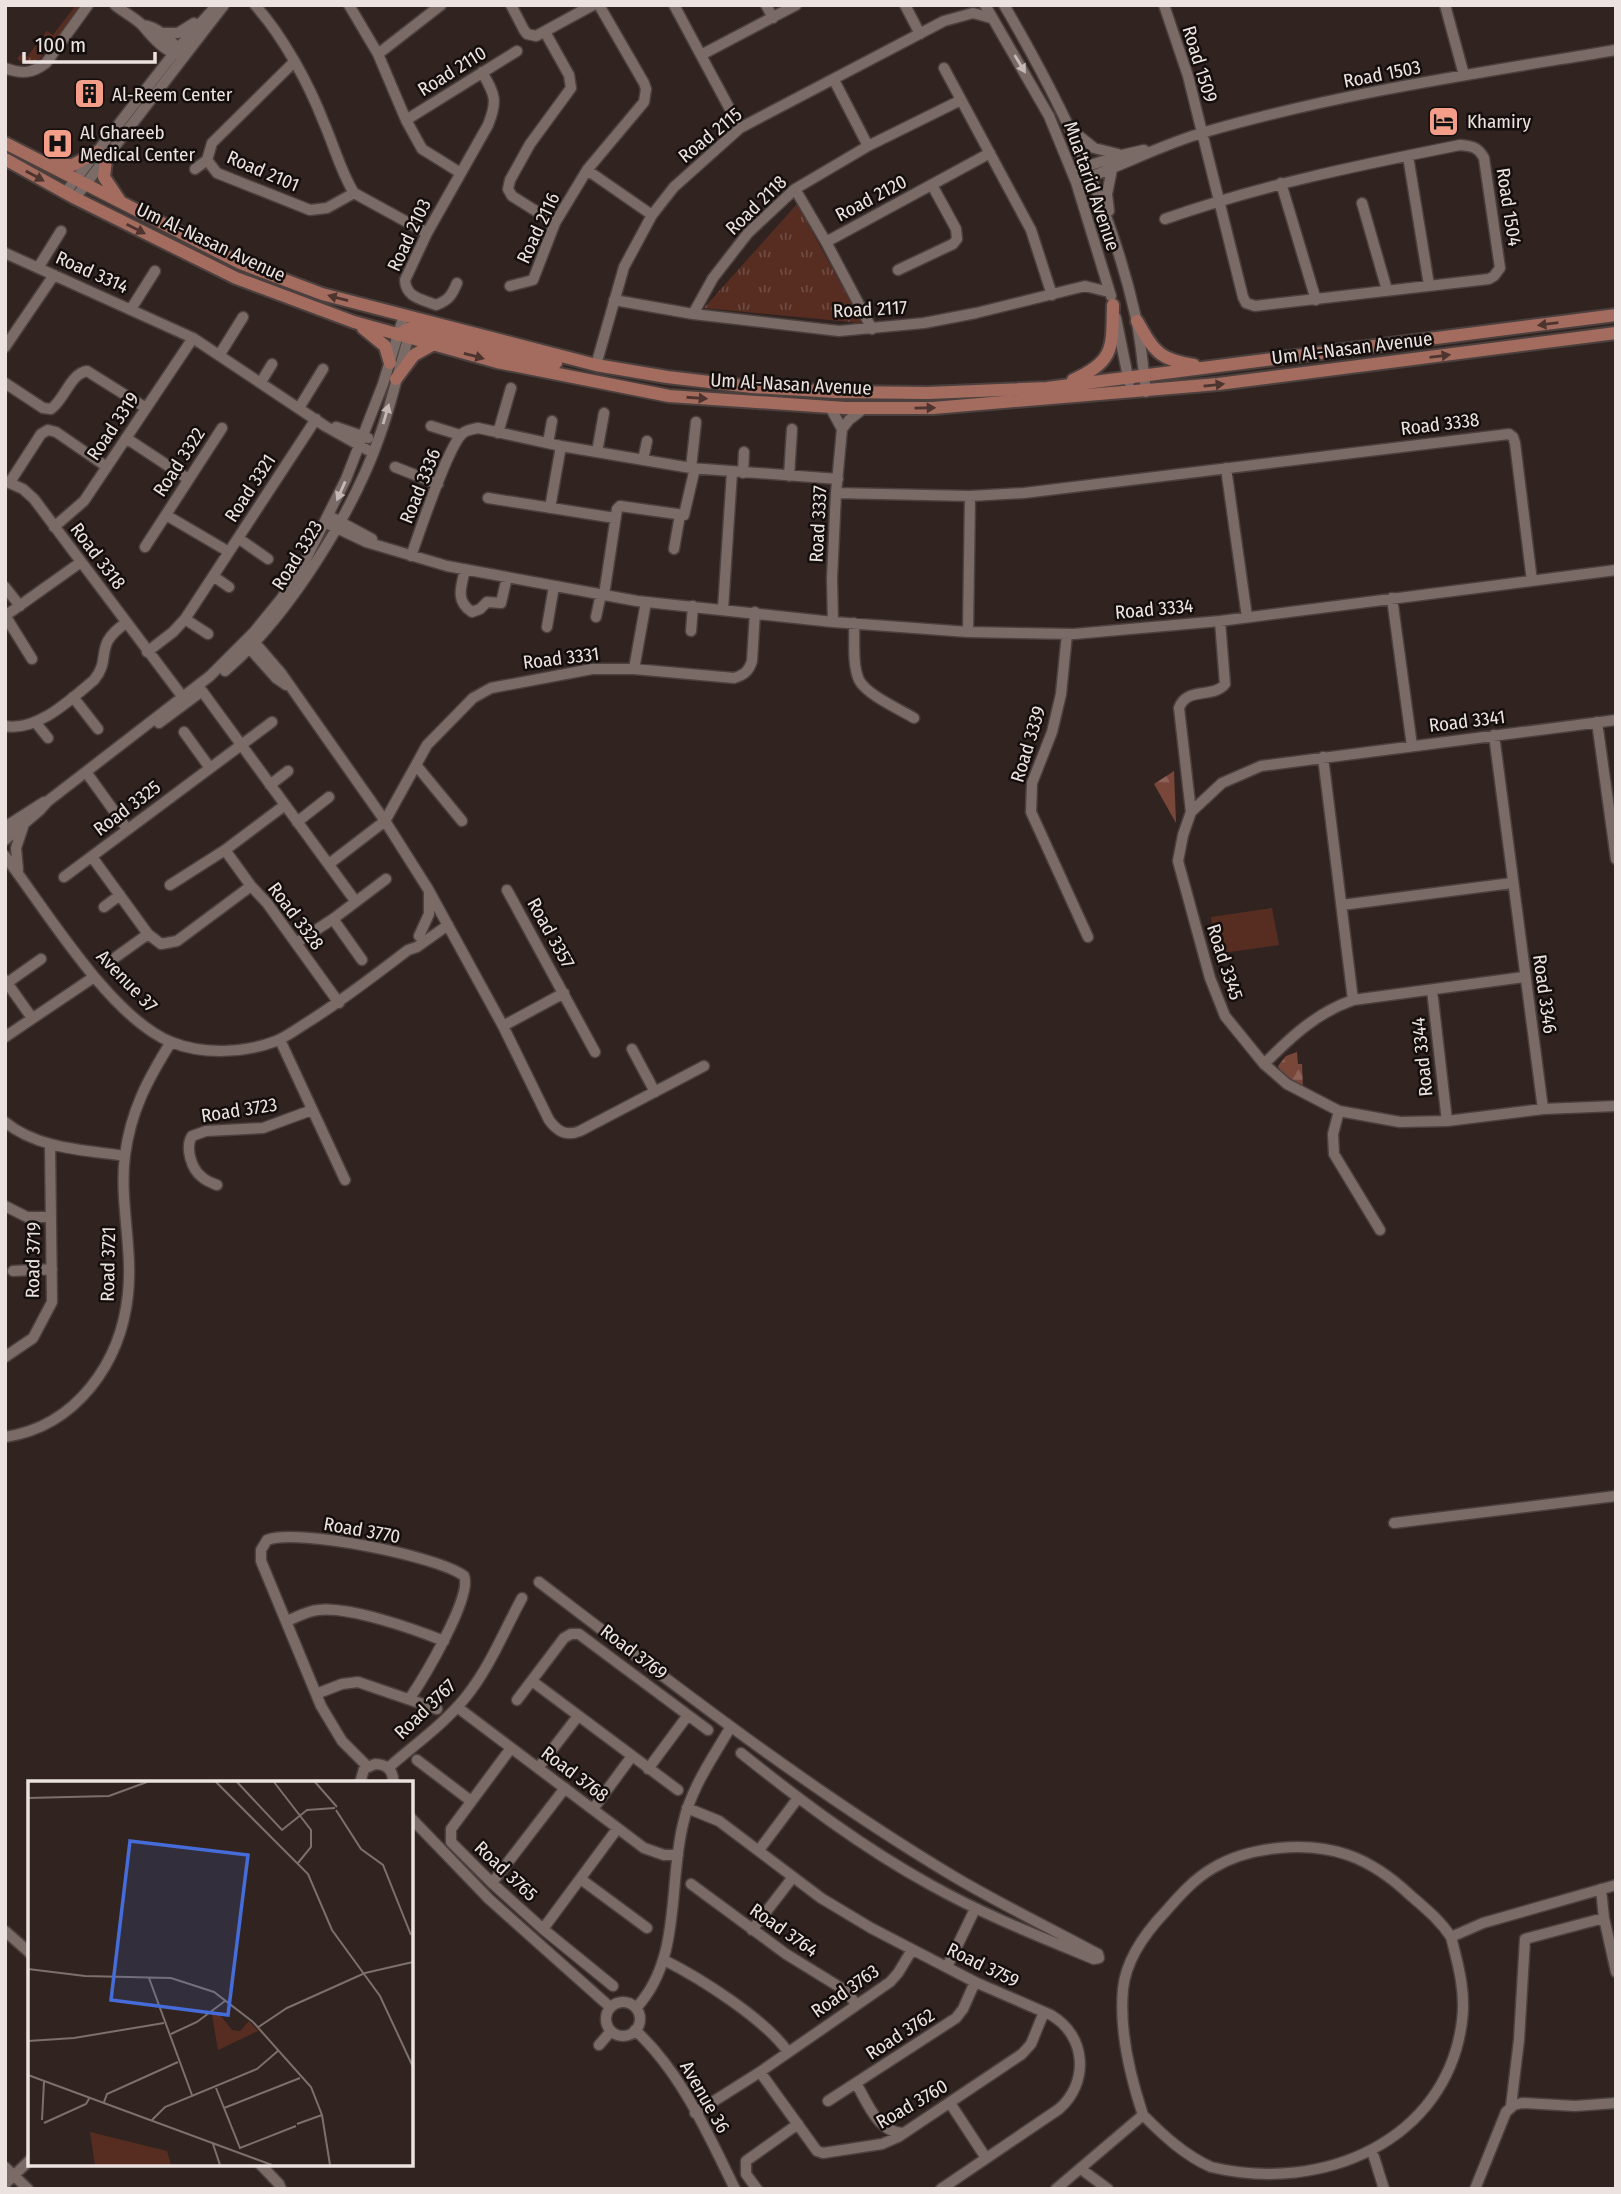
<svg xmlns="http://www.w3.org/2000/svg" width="1621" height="2194" viewBox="0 0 1621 2194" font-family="'Fira Sans Condensed',sans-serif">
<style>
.grass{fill:url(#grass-tufts)}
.forest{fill:url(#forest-firs)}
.garden{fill:#572d22}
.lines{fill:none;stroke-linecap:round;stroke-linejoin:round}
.minor-casing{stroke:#4b403e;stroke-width:13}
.major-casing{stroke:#4b403e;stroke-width:16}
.minor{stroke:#7a6b67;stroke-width:10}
.major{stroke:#a46c5f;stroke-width:12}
.oneway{fill:#c4b9b6}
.oneway2{fill:#4e342e}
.labels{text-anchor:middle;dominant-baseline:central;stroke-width:5;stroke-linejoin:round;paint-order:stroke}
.street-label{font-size:19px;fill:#ece3e1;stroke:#140e0d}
.poi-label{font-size:19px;fill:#ece3e1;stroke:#140e0d;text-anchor:start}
.inset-road{fill:none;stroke:#7c706d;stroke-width:2}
.view{fill:#466cda;fill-opacity:0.15;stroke:#466cda;stroke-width:3.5}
.inset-edge{fill:none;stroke:#ece3e1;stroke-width:3.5}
</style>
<defs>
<pattern id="grass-tufts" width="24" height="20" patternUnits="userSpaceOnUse" patternTransform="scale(1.75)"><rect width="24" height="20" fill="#572d22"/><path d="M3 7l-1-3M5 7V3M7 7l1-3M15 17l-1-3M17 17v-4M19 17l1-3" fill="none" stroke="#6f4b42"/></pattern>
<pattern id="forest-firs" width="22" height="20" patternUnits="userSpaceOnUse" patternTransform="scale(1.75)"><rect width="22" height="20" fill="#79463a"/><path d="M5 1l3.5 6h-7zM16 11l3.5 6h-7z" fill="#8c6156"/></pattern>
</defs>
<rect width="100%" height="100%" fill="#312420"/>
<path class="grass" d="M 76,5 L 83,5 L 36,64 L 25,64 L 17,59 L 21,54 L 27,57 L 47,31 L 53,35 Z
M 797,204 L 862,323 L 704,308 Z"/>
<path class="forest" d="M 1174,771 L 1176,823 L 1154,784 Z
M 1297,1052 L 1298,1064 L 1302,1064 L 1303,1088 L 1286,1082 L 1278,1066 L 1286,1056 Z"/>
<path class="garden" d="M 1272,908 L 1279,945 L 1216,954 L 1211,917 Z"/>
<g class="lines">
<defs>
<path id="minor" d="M 115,5 C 123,12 136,18 143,26 C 152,37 165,52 179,55
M 255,5 C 283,36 309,84 324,123 C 334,146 341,172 354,193 L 427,233
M 349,5 L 378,54 L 406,120 L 422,149 L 459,172
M 511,5 L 524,30 L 527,34 L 536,36 L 593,5
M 674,5 L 740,128
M 766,5 L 773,18
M 905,5 L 920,34
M 985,5 L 1049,116 L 1076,182 L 1111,296
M 1004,5 C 1062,104 1111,206 1136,318 C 1141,342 1143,367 1146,392
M 1164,5 L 1188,76 L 1243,297 L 1246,303 L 1255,306 L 1489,279 L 1494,276 L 1500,268 L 1484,158 C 1478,147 1472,146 1460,145 C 1360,165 1261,185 1165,219
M 1445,5 L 1464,75
M 142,25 C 156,26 175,41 179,53
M 545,32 L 569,75 L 571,88 L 530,144 L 510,180 L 508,189 L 512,196 L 555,223
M 161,33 L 178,33 L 194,23
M 378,54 L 441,5
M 701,55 L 796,5
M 294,62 L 212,143 L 207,160 L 217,173 L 310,210 L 327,208 L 354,193
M 5,68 C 21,74 32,74 46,63 L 88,5
M 944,68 L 1031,230 L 1052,295
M 834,80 L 868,146
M 406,120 L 517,51
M 1073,131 L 1094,148 L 1118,154
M 1408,156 L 1429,285
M 1081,168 L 1122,155 L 1144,150
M 195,169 L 207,160
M 587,170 L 652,215
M 1076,182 C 1120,167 1160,145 1205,132 C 1339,93 1478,73 1616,50
M 1281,183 L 1316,300
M 795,189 L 826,242 L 872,329
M 65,193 L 178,48 L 217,5
M 75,198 L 224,5
M 1362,203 L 1387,290
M 1109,211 L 1107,194 L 1112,169
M 826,242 L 990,153
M 5,253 L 193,338 L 325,426 L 373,453
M 38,268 L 61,231
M 898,270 L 953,244 L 957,239 L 956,229 L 932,185
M 457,283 C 452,295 449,300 436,305 C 422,299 406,298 405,280 L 427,233 L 488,125 C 498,100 495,95 482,72
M 510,286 L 533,280 L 555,223 L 587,170 L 644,102 L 646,89 L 644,83 L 599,5
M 614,300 L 693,314 L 839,331 L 924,323 L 976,313 L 1085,286 L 1109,292
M 131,309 L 155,271
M 693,314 L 713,278 L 748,233 L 795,189 L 868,146 L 961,100
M 1116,318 L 1129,382
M 5,347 L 54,275
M 220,354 L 243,317
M 596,365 L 624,267 L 652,215 L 674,187 L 740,128 L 944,21 L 973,13 L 991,18
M 261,382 L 272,364
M 5,383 L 43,408 L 51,409 C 65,399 70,374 87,371 L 146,408
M 830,407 L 842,429
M 299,408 L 323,369
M 431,426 L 460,435
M 336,427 L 368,438
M 498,433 L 511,388
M 126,438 L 188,479
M 548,443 L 552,421
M 597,452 L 604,413
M 643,460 L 647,441
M 395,467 L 438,484
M 691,468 L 696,422
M 1226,468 L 1247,617
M 743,473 L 744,452
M 789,476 L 792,429
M 5,481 L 23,489 L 34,499 L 185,700
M 10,482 L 41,434 L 48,430 L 56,432 L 107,467
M 836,493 L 970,496 L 1024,493 L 1509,434 L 1513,437 L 1515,443 L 1532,581
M 488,498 L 615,518
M 550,508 L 561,446
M 166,515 L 229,552
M 333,518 L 372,539
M 326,523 L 366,542 L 447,566 L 637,601 L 833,622 L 968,632 L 1074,634 L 1220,621 L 1616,570
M 54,527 L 84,501 L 193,338
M 238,538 L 268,559
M 145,547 L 222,428
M 674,549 L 680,515
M 411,556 C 419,534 448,445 463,433 C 467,430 473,429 478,428 L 561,446 L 691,468 L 838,479
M 465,570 C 461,587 455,601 472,612 L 480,609 L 487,602 L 501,603 L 507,577
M 213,576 L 229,587
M 5,587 L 20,606
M 604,595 L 617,509 L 620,506 L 684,515 L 695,468
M 1392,598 L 1412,746
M 723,609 L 732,472
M 5,616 L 81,562
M 6,617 L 32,659
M 596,617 L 601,594
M 185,619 L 208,634
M 833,622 L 832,578 L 836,493 L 842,429 L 849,420 L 863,409
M 854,623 C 855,640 852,664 859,680 C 867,695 899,709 914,718
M 547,627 L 554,586
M 691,631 L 693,606
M 968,632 L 970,496
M 1067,634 L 1061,694 L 1052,732 L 1032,783 L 1031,812 L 1088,937
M 250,637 L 281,673 L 385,821 L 428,889 L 503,1026 L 549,1120 C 557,1131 566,1137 580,1131 L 704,1066
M 245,643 L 276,678 L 286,685
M 147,652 L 173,632 L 185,619 L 316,419
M 634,669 L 646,602
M 225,671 C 288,617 353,513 380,435 C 392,402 399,367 410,333
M 202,691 L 356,902
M 73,697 L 98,729
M 1616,720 L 1261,766 L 1222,783 L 1191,812 L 1183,835 L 1178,861 L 1210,978 L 1225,1016 L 1264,1064 L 1287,1084 L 1339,1111 L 1400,1122 L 1447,1121 L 1543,1109 L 1616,1106
M 1597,722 L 1616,859
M 36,723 L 48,738
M 159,723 L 198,694
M 5,726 C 37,732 70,700 94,680 C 113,657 92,646 126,623
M 184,732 L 210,768
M 1494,735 L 1543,1109
M 1323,757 L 1353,1000
M 416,765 L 462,821
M 86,772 L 127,829
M 270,785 L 288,771
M 1191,812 L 1179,708 C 1187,686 1213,699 1225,684 L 1220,621
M 297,822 L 329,797
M 5,827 L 44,802
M 5,840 L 40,810 L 48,801 L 210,676 L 254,632 L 281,599 L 301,569 L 346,479 L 383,384 L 404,315
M 225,850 L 251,886 L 267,903 L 339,1003
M 5,856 C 46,910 110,1017 171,1042 C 203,1055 245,1053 276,1041 C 288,1036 298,1028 308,1022 C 343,1000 375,975 408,950 L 417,947 L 448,925
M 92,857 L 148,934 L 161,944 L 177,941 L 251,886
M 329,864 L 385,821 L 427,745 L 473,698 L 491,688 L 592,669 L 634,669 L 734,678 C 744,675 749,671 752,661 L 755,612
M 18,870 L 16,848 L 23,827
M 64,877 L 272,722
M 170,885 L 225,850 L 285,805
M 507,890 L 595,1052
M 1342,905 L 1512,883
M 104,907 L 120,895
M 333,919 L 362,960
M 419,936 L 429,914 L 429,893
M 296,943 L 333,919 L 386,879
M 116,957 L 148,934
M 5,980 L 32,1018
M 7,983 L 41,959
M 1432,990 L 1447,1121
M 503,1026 L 564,993
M 5,1037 L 94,977
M 280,1040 L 345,1180
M 632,1049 L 655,1092
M 1264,1064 C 1291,1037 1316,1013 1353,1000 L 1524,977
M 1339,1111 L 1333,1134 L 1334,1154 L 1380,1230
M 5,1122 C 38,1149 85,1150 125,1156
M 217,1185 C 212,1183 206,1181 202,1177 C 191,1169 185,1147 192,1136 L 206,1131 L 263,1128 L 312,1110
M 5,1206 L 27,1217 L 51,1217
M 13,1271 L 52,1269
M 5,1357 L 33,1338 L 52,1302 L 50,1144
M 5,1437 C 77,1426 121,1362 128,1294 C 133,1248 119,1200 125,1155 C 131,1110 148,1079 171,1042
M 1394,1523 L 1616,1496
M 539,1582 C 674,1685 808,1789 953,1876 C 1000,1904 1050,1928 1098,1954 L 1099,1958 L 1094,1959 C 1038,1936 982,1914 929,1884 C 862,1847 801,1801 741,1753
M 287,1621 C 297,1617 307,1611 318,1610 C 349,1606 414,1629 444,1641
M 532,1681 L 678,1790
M 316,1694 L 342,1684 L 358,1682 L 437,1709
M 517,1700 L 564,1638 L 571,1634 L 579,1634 L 708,1730
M 457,1707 L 644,1848 L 664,1855 L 678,1855
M 511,1748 L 451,1829 L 451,1842 L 492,1883 L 543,1929 L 613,1986
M 417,1760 L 471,1801
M 367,1766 L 342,1741 L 321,1706 L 261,1561 L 261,1550 L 267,1540 C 297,1528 438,1556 464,1576 C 473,1596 423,1679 410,1698
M 388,1768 C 414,1745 443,1725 465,1698 C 489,1669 504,1631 522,1598
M 538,1768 L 578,1716
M 648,1769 L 688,1715
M 360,1783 L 364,1769 L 375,1764 C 387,1764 394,1771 393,1783
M 687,1808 L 719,1821 L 821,1898 L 871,1928 L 975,1982 L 1051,2015 C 1087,2036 1089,2083 1059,2109 L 941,2189
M 593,1809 L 632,1756
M 411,1818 L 489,1899 L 610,2007
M 759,1850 L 798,1798
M 582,1880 L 647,1928
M 492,1883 L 565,1788
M 691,1884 L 786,1954 L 846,1991 L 856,2004
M 1601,1889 L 1604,1918 L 1616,1972
M 543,1929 L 617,1829
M 752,1930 L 793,1877
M 5,1931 L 30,1953
M 664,1960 C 700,1978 765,2019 788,2052
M 947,1967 L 975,1909
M606 2019a17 17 0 1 1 34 0a17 17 0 1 1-34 0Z
M 636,2008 C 682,1959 668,1885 683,1824 C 691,1788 712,1759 730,1728
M 635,2030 C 681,2072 708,2134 735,2189
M 599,2045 L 611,2031
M 760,2072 L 817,2151 L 823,2153 L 882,2144 L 898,2137 L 1022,2054 L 1031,2044 L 1044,2012
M 856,2083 C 867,2102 878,2133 903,2133
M 828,2101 L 956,2018 L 963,2009 L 975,1982
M 950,2103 L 986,2158
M 1511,2106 L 1519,2040 L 1525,1939 L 1604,1918
M 695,2113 L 760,2072 L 890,1982 L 898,1973 L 912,1950
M 1143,2115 C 1163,2135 1184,2155 1211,2167 C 1322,2194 1447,2141 1462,2021 C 1466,1992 1458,1964 1451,1937
M 1374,2157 L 1384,2189
M 260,2164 L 279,2184 L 281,2189
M 5,2167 L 28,2189
M 1081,2169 L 1108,2189
M 5,2184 L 30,2160
M 757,2189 L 746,2174 L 746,2161 L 798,2124
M 1056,2189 L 1143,2115 C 1130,2076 1119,2031 1123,1989 C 1126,1959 1146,1932 1166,1911 C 1180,1895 1194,1879 1213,1868 C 1250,1846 1307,1841 1348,1855 C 1371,1863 1392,1878 1410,1895 C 1425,1908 1440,1920 1451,1937 L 1483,1923 L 1616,1885
M 1475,2189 L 1506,2112 L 1514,2105 L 1522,2103 L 1575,2106 L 1616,2103"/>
<path id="major" d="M 5,143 L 240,263 L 322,294 L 596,365 L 667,377 L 752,387 L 836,392 L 928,393 L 1047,388 L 1616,315
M 5,159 L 75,198 L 236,278 L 354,322 L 497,362 L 669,396 L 845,408 L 933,408 L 1218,384 L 1616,333
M 106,159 L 104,177 L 120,201
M 52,165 L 73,165 L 97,152
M 1137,321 C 1154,351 1159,360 1194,365
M 363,328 L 385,346 L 390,363
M 398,335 L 408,329 L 418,328 L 488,348 L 556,363
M 396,379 L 414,355 L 432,345
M 1073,380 C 1115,361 1112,348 1113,305"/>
</defs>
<use href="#minor" class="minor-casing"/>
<use href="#major" class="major-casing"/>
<use href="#minor" class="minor"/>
<use href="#major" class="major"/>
</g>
<defs><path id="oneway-solid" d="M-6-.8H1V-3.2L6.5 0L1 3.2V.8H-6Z" transform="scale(1.75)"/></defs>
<g class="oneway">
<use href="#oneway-solid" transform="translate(1020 64) rotate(59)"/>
<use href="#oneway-solid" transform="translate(386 414) rotate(-74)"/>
<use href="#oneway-solid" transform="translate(341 491) rotate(114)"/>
</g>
<g class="oneway2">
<use href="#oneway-solid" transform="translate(35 176) rotate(29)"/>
<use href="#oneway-solid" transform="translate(136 229) rotate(27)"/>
<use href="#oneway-solid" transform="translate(338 298) rotate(-165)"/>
<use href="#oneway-solid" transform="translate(1548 324) rotate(173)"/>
<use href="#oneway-solid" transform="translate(474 356) rotate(15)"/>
<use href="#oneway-solid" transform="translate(1440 356) rotate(-7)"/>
<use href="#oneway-solid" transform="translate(1214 385) rotate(-6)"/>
<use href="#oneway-solid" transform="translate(697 398) rotate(4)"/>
<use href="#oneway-solid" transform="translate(925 408) rotate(-1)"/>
</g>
<defs>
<symbol id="building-square" viewBox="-11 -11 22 22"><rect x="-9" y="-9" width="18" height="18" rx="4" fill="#f49e89" stroke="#140e0d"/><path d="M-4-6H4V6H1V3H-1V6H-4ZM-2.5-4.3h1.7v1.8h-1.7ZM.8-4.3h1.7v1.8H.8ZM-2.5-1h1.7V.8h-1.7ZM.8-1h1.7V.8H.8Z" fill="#111"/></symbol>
<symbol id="hotel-square" viewBox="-11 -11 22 22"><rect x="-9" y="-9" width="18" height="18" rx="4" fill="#f49e89" stroke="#140e0d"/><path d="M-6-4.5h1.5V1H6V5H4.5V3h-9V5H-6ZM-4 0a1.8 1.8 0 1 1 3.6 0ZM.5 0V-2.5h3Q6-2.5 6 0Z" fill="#111"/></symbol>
<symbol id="hospital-square" viewBox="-11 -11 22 22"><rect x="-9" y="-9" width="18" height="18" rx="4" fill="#f49e89" stroke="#140e0d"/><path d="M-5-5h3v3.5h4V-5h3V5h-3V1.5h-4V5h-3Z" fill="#111"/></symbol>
</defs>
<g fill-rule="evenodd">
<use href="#building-square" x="72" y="76" width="35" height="35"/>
<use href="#hotel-square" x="1426" y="104" width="35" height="35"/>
<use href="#hospital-square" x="40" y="126" width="35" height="35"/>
</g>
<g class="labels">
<g class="street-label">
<text transform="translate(1200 64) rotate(73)">Road 1509</text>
<text transform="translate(452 71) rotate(-32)">Road 2110</text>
<text transform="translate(1382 74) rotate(-11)">Road 1503</text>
<text transform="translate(710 135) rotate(-39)">Road 2115</text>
<text transform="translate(263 171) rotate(23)">Road 2101</text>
<text transform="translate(1092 186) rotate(71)">Mua'tarid Avenue</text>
<text transform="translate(871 198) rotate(-28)">Road 2120</text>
<text transform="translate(756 205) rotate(-44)">Road 2118</text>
<text transform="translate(1509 207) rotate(81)">Road 1504</text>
<text transform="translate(538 228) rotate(-65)">Road 2116</text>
<text transform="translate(409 235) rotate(-65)">Road 2103</text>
<text transform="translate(211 242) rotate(25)">Um Al-Nasan Avenue</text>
<text transform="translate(92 272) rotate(24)">Road 3314</text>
<text transform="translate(870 309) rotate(-3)">Road 2117</text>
<text transform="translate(1352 348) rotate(-7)">Um Al-Nasan Avenue</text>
<text transform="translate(791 384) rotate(3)">Um Al-Nasan Avenue</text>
<text transform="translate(1440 424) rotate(-7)">Road 3338</text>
<text transform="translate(113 426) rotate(-56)">Road 3319</text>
<text transform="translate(179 462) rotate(-57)">Road 3322</text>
<text transform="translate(420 486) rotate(-68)">Road 3336</text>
<text transform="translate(250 488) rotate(-57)">Road 3321</text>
<text transform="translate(818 524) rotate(-87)">Road 3337</text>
<text transform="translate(297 555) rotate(-58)">Road 3323</text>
<text transform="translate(98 556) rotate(53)">Road 3318</text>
<text transform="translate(1154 609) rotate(-5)">Road 3334</text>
<text transform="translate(561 658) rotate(-7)">Road 3331</text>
<text transform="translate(1467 721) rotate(-7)">Road 3341</text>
<text transform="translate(1028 744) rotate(-73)">Road 3339</text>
<text transform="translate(127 808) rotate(-37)">Road 3325</text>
<text transform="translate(296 916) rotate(53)">Road 3328</text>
<text transform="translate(551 933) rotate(61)">Road 3357</text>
<text transform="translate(1225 962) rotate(72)">Road 3345</text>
<text transform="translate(127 981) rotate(46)">Avenue 37</text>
<text transform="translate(1545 994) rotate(82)">Road 3346</text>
<text transform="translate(1422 1057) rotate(-96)">Road 3344</text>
<text transform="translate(239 1110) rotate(-9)">Road 3723</text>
<text transform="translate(33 1260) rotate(-89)">Road 3719</text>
<text transform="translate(108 1264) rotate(-89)">Road 3721</text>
<text transform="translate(362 1530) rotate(10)">Road 3770</text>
<text transform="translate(634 1652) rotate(37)">Road 3769</text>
<text transform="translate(425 1709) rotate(-44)">Road 3767</text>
<text transform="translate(575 1774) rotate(37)">Road 3768</text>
<text transform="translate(506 1871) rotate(43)">Road 3765</text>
<text transform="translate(784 1930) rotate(35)">Road 3764</text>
<text transform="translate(983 1965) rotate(26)">Road 3759</text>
<text transform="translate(845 1991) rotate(-35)">Road 3763</text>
<text transform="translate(900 2034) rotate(-33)">Road 3762</text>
<text transform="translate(705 2097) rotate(60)">Avenue 36</text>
<text transform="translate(912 2104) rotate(-30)">Road 3760</text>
</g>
<g class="poi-label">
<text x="112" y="94">Al-Reem Center</text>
<text x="1467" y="121">Khamiry</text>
<text x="80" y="132">Al Ghareeb<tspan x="80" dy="22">Medical Center</tspan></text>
</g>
</g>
<g transform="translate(28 1781)">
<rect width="385" height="385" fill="#312420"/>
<path d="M 184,234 L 192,234 L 204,249 L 212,250 L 221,240 L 230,250 L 190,269 Z" fill="#572d22"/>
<path d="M 62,351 L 139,370 L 143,384 L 67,384 Z" fill="#572d22"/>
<path class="inset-road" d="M 188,1 L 280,93 L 304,149 L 352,215 L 385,286M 209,1 L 254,49 L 279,29 L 307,27M 246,1 L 283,49 L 283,66 L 270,82M 287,1 L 309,26M 0,17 L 81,15 L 119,1M 308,29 L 333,68 L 355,84 L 383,154M 0,188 L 57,195 L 143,197 L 186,211 L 225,241 L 283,306 L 294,334 L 302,384M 337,192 L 385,181M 121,197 L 164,314M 229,247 L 259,227 L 337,192M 143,253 L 169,241 L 197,220M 0,260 L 46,257 L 136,242M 0,294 L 244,384M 188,307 L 212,367 L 268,345M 76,321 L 79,313 L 150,281M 196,327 L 272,297M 14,339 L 16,301M 124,339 L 137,326 L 229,288 L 251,269M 16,342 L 58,323 L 62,316M 269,343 L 294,334M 185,363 L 192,384"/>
<path class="view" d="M 102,60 L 220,74 L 200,234 L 83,219 Z"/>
<rect width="385" height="385" class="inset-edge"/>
</g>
<rect width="1621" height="2194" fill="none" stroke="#ece3e1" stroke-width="14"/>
<path d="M24 52v10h131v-10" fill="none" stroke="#ece3e1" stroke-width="3.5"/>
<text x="35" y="52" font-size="21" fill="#ece3e1" stroke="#140e0d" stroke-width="5" paint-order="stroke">100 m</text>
</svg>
